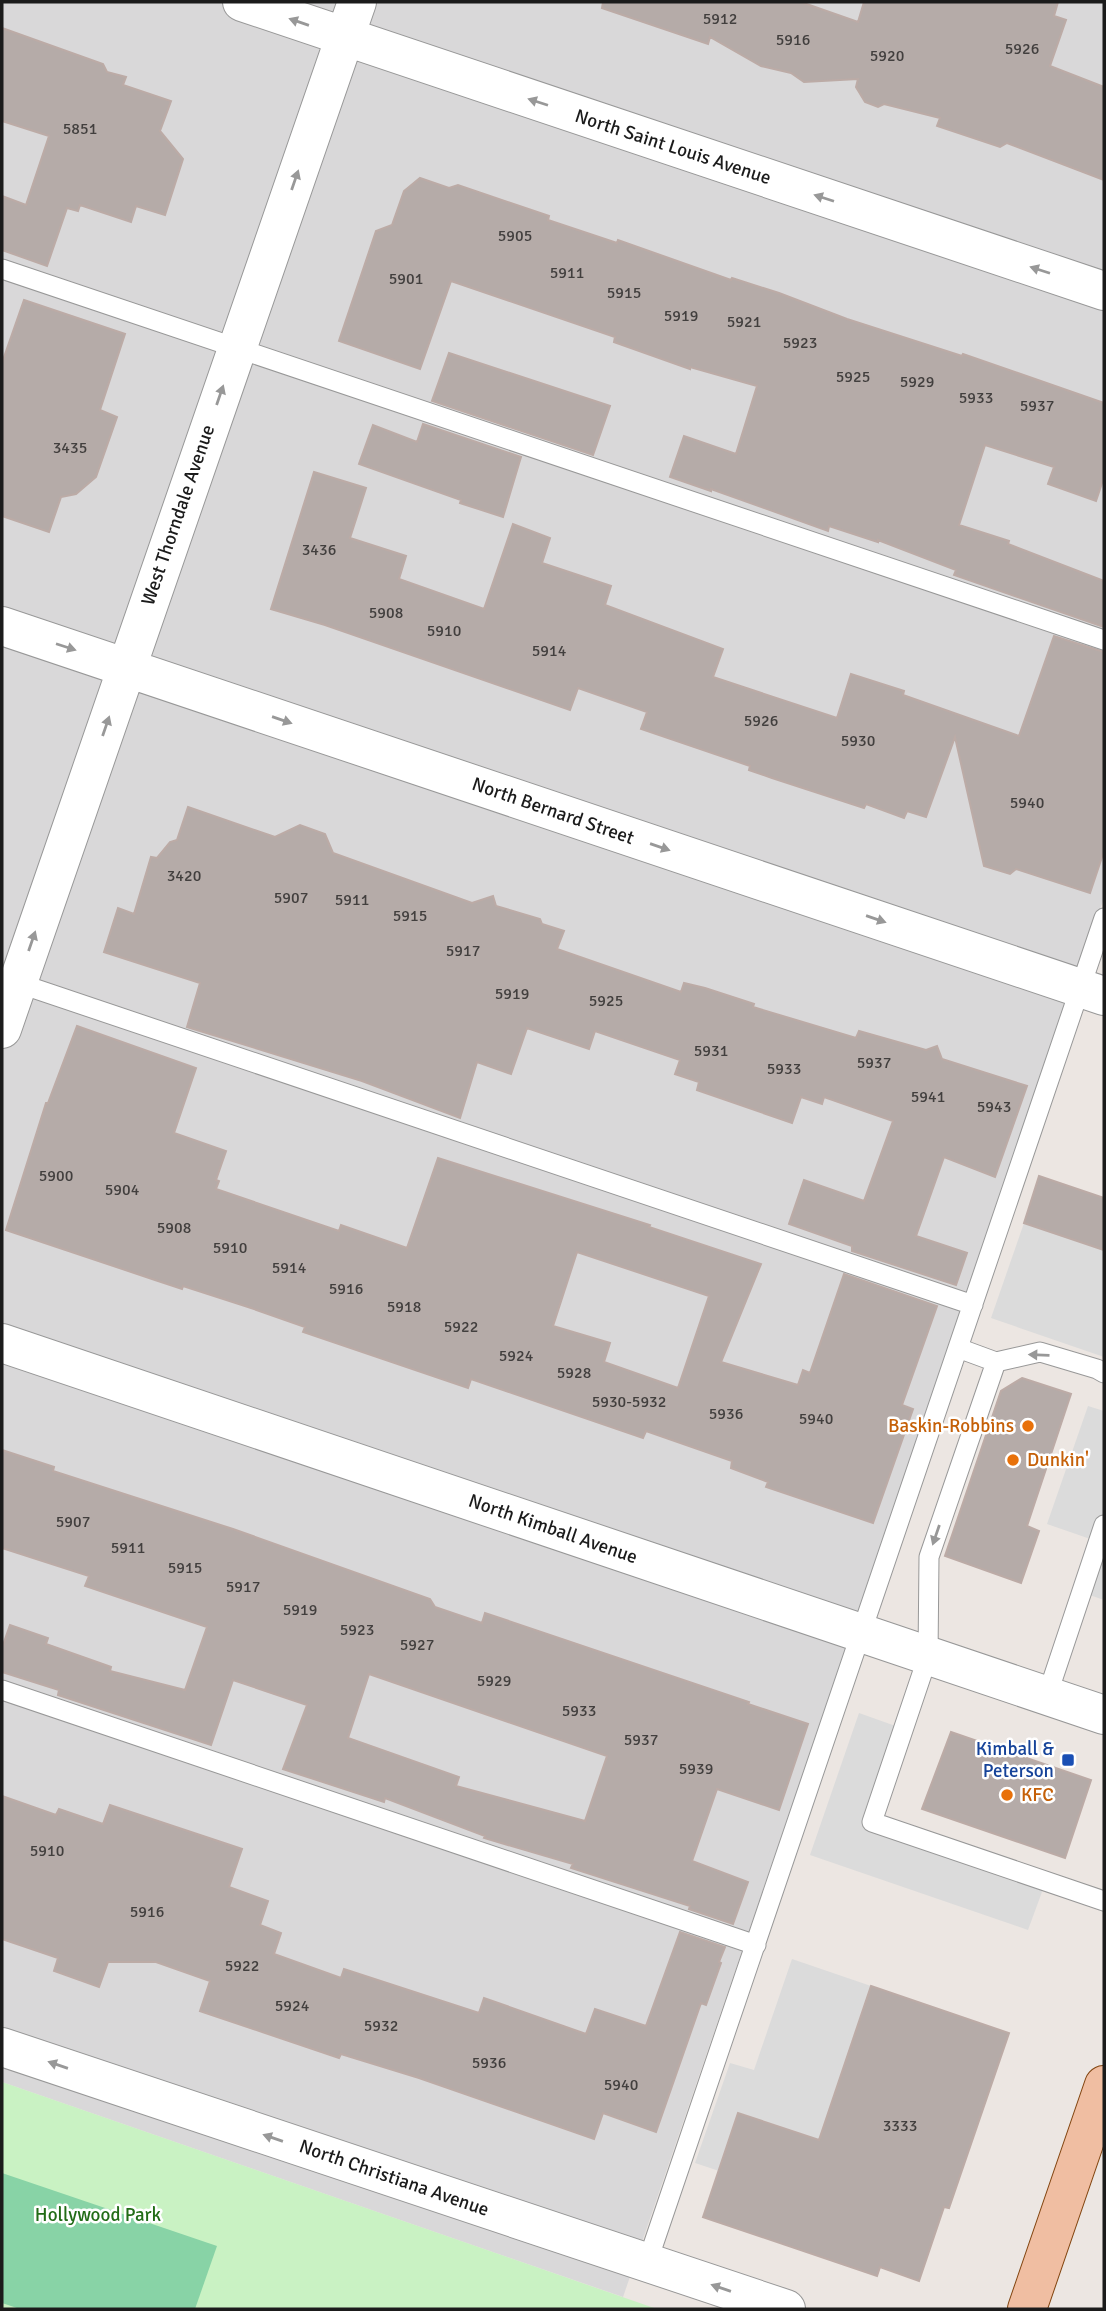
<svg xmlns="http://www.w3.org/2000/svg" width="1106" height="2311" viewBox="0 0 1106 2311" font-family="Signika,sans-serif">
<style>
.residential{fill:#d9d8d9}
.park{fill:#c9f2c3}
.pitch{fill:#88d3a6}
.parking{fill:#dbdbdb}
.building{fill:#b5aba8;stroke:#bcaba6;stroke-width:2;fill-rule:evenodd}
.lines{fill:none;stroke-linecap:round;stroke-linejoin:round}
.service-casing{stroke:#989898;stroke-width:21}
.minor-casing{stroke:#989898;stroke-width:40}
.tertiary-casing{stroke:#989898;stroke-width:40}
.primary-casing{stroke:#824510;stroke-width:40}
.service{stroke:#fff;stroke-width:19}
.minor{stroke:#fff;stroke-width:38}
.tertiary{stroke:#fff;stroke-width:38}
.primary{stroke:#f0bea2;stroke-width:38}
.oneway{fill:#989898}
.food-dot{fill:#e8710a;stroke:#fff;stroke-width:2.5}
.transit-dot{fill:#1a4fb4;stroke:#fff;stroke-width:2.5}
.labels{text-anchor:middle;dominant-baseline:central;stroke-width:5;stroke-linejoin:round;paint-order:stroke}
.number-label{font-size:16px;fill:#423f3e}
.street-label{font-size:19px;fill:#1b1b1b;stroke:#fff}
.food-label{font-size:19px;fill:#c56008;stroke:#fff;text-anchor:start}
.transit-label{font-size:19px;fill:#164399;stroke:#fff;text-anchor:end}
.park-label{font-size:19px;fill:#226c17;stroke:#fff}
</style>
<rect width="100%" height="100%" fill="#ece6e2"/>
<path class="residential" d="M 2,2 L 1104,2 L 1104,898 L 623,2297 L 2,2082 Z"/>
<path class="park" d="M 2,2082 L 657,2309 L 2,2309 Z"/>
<path class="pitch" d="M 2,2173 L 217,2246 L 195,2309 L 20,2309 L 2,2303 Z"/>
<path class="parking" d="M 1024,1223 L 1104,1250 L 1104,1357 L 991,1318 Z
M 1088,1406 L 1104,1411 L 1104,1600 L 1081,1592 L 1099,1542 L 1047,1524 Z
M 859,1713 L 904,1729 L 872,1822 L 1046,1881 L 1028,1930 L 810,1855 Z
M 792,1959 L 871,1986 L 819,2140 L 739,2113 L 719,2171 L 695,2163 L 730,2063 L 754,2070 Z"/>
<path class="building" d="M 603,2 L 801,2 L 858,22 L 864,2 L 1058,2 L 1054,16 L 1066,20 L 1050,66 L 1104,87 L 1104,180 L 1007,143 L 1000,147 L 937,126 L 940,118 L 884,104 L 878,107 L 865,102 L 856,87 L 858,79 L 804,82 L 791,73 L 761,66 L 710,37 L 708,44 L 602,8 Z
M 2,28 L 103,64 L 107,72 L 126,77 L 123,85 L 171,101 L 160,131 L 183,159 L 165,215 L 136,206 L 131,222 L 80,205 L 78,211 L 67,208 L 47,266 L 2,250 L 2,196 L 26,205 L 49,136 L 2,121 Z
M 420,178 L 449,188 L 458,185 L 549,216 L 548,220 L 617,243 L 618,240 L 731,280 L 732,278 L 779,293 L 847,319 L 962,356 L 963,354 L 1104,403 L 1104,477 L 1096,501 L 1048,484 L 1054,467 L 985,445 L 959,525 L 1009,541 L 1008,544 L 1104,581 L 1104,627 L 954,575 L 956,570 L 878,540 L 878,542 L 829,526 L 828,531 L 711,489 L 711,491 L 670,477 L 684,436 L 736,454 L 757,386 L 690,367 L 690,369 L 614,342 L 615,337 L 451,281 L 420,369 L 339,341 L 376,231 L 392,225 L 404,191 Z
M 24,300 L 125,334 L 100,410 L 117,417 L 96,477 L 76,494 L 61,497 L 49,532 L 2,516 L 2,363 Z
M 449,353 L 610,406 L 593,455 L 432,401 Z
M 423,424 L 521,457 L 503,517 L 460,503 L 461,500 L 359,464 L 373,425 L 417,442 Z
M 314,472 L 366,488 L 350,538 L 406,556 L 399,579 L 484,609 L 513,524 L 550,538 L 542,563 L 611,586 L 605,605 L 723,649 L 713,677 L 837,718 L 851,674 L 904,691 L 903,695 L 1019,736 L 1054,636 L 1104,652 L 1104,851 L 1090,893 L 1016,869 L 1010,874 L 984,866 L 955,737 L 926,817 L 907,811 L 904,818 L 866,804 L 864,808 L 772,778 L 749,770 L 750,766 L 641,729 L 647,712 L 578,688 L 570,710 L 325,625 L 271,609 Z
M 188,807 L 275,837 L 300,825 L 325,834 L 333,853 L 472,903 L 493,896 L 496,906 L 540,919 L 542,924 L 564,931 L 557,949 L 681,992 L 684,983 L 705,988 L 754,1004 L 753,1007 L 856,1038 L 859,1031 L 926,1050 L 937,1046 L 942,1059 L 1027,1086 L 995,1177 L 944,1157 L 916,1236 L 967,1253 L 956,1285 L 852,1251 L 852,1246 L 789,1224 L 804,1180 L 864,1201 L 893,1121 L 824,1097 L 822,1104 L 801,1097 L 792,1123 L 697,1090 L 699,1082 L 675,1074 L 680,1060 L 595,1031 L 589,1049 L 527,1028 L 511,1074 L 477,1062 L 460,1118 L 362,1081 L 187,1027 L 200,983 L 104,952 L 118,908 L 134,914 L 151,857 L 157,858 L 170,842 L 177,840 Z
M 77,1026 L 196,1068 L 174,1133 L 226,1151 L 216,1180 L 219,1181 L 216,1189 L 339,1231 L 341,1225 L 407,1248 L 438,1158 L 650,1225 L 649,1227 L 761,1264 L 721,1362 L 798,1385 L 803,1370 L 810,1373 L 844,1274 L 937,1306 L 902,1405 L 913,1409 L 873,1523 L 766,1487 L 768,1482 L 731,1468 L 732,1461 L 646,1431 L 643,1438 L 471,1379 L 468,1388 L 303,1332 L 305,1327 L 248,1307 L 183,1286 L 182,1289 L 155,1280 L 6,1230 L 46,1103 L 48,1103 ZM 577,1252 L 709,1296 L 678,1388 L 604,1362 L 610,1343 L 553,1326 Z
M 1039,1176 L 1104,1198 L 1104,1250 L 1024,1223 Z
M 1022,1378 L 1071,1394 L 1027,1526 L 1039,1531 L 1021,1583 L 945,1556 L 1001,1391 Z
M 2,1450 L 54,1467 L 53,1471 L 233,1529 L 430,1599 L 435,1607 L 482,1623 L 485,1613 L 749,1702 L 748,1704 L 808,1724 L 779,1810 L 717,1789 L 692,1861 L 748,1882 L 733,1924 L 689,1909 L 690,1906 L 571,1868 L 573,1864 L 484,1838 L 485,1836 L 385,1798 L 384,1802 L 283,1769 L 307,1705 L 233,1680 L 211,1745 L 58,1695 L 59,1690 L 2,1672 L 2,1648 L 10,1625 L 48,1638 L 46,1644 L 111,1667 L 110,1671 L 185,1690 L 207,1627 L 85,1586 L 89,1576 L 2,1548 ZM 369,1674 L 607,1756 L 585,1821 L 456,1786 L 459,1777 L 348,1738 Z
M 951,1732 L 1091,1780 L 1065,1858 L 922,1809 Z
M 2,1796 L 56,1815 L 59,1809 L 103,1824 L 110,1805 L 242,1849 L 229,1887 L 268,1901 L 260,1925 L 281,1933 L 274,1954 L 341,1978 L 344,1969 L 479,2013 L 484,1998 L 586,2034 L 595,2009 L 646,2026 L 680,1932 L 725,1947 L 719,1962 L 721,1963 L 706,2005 L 701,2003 L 656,2132 L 603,2113 L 594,2139 L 419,2078 L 341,2054 L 339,2058 L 200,2011 L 210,1981 L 156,1962 L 108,1962 L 99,1987 L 54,1971 L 58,1958 L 2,1939 Z
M 871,1986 L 1009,2033 L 949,2208 L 944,2207 L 919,2281 L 880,2267 L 877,2276 L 703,2217 L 738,2113 L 819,2140 Z"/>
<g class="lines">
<defs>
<path id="service" d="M 2,269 L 1104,640
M 12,981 L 973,1305
M 958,1348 L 996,1362
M 1104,1373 L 1097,1369 L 1040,1352 L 996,1362 L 929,1557 L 928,1656 L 872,1822 L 1104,1901
M 2,1690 L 756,1945
M 1047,1696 L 1104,1525
M 647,2263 L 1104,918"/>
<path id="minor" d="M 242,2 L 1104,291
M 2,626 L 1104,996
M 2,1029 L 357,2
M 2,2047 L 786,2309"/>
<path id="tertiary" d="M 2,1343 L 1104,1715"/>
<path id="primary" d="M 1027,2309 L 1104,2085"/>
</defs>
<use href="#service" class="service-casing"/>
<use href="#minor" class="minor-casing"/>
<use href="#tertiary" class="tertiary-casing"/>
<use href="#primary" class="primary-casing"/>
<use href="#service" class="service"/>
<use href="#minor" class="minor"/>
<use href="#tertiary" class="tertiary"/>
<use href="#primary" class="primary"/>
</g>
<defs><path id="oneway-solid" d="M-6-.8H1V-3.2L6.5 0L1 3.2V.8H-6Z" transform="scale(1.75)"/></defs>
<g class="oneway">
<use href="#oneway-solid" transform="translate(299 22) rotate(-161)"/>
<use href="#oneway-solid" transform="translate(538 102) rotate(-162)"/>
<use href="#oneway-solid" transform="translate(295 180) rotate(-71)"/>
<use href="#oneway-solid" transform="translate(824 198) rotate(-162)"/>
<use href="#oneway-solid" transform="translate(1040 270) rotate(-162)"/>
<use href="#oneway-solid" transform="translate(220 395) rotate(-71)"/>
<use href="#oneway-solid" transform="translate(66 647) rotate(18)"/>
<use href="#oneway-solid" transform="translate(282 720) rotate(19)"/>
<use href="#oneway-solid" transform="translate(106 726) rotate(-71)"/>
<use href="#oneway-solid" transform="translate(660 847) rotate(19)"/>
<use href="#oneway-solid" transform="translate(876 919) rotate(19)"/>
<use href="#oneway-solid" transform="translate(32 941) rotate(-71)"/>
<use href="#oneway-solid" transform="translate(1039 1355) rotate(-178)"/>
<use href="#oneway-solid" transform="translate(936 1535) rotate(109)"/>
<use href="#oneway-solid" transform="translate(58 2065) rotate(-161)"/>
<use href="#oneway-solid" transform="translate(273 2138) rotate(-161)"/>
<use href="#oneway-solid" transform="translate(721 2288) rotate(-161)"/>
</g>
<g class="food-dot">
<circle cx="1028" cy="1426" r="7"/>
<circle cx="1013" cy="1460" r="7"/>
<circle cx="1007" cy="1795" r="7"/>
</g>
<rect class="transit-dot" x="1061" y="1753" width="14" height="14" rx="3.5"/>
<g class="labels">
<g class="number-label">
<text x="720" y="19">5912</text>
<text x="793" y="40">5916</text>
<text x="1022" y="49">5926</text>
<text x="887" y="56">5920</text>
<text x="80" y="129">5851</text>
<text x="515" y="236">5905</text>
<text x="567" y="273">5911</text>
<text x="406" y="279">5901</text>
<text x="624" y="293">5915</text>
<text x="681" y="316">5919</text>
<text x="744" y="322">5921</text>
<text x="800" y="343">5923</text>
<text x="853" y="377">5925</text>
<text x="917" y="382">5929</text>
<text x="976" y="398">5933</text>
<text x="1037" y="406">5937</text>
<text x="70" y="448">3435</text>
<text x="319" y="550">3436</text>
<text x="386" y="613">5908</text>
<text x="444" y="631">5910</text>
<text x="549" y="651">5914</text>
<text x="761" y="721">5926</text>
<text x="858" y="741">5930</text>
<text x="1027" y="803">5940</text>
<text x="184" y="876">3420</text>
<text x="291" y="898">5907</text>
<text x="352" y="900">5911</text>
<text x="410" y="916">5915</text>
<text x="463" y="951">5917</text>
<text x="512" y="994">5919</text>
<text x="606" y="1001">5925</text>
<text x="711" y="1051">5931</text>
<text x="874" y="1063">5937</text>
<text x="784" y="1069">5933</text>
<text x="928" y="1097">5941</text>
<text x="994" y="1107">5943</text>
<text x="56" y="1176">5900</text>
<text x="122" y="1190">5904</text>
<text x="174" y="1228">5908</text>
<text x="230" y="1248">5910</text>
<text x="289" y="1268">5914</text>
<text x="346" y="1289">5916</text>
<text x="404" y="1307">5918</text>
<text x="461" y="1327">5922</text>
<text x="516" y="1356">5924</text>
<text x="574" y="1373">5928</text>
<text x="629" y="1402">5930-5932</text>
<text x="726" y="1414">5936</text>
<text x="816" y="1419">5940</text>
<text x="73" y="1522">5907</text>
<text x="128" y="1548">5911</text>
<text x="185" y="1568">5915</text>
<text x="243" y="1587">5917</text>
<text x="300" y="1610">5919</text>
<text x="357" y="1630">5923</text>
<text x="417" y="1645">5927</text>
<text x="494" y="1681">5929</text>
<text x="579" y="1711">5933</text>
<text x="641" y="1740">5937</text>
<text x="696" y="1769">5939</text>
<text x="47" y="1851">5910</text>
<text x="147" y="1912">5916</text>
<text x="242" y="1966">5922</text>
<text x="292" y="2006">5924</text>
<text x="381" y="2026">5932</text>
<text x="489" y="2063">5936</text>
<text x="621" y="2085">5940</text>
<text x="900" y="2126">3333</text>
</g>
<g class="street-label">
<text transform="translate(673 147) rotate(18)">North Saint Louis Avenue</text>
<text transform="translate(178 515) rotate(-71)">West Thorndale Avenue</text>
<text transform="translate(553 811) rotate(19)">North Bernard Street</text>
<text transform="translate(553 1529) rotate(19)">North Kimball Avenue</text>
<text transform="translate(394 2178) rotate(19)">North Christiana Avenue</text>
</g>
<g class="food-label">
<text x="1014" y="1426" text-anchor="end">Baskin-Robbins</text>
<text x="1027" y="1460">Dunkin'</text>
<text x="1021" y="1795">KFC</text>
</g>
<g class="transit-label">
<text x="1054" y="1749">Kimball &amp;<tspan x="1054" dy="22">Peterson</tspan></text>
</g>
<g class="park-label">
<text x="98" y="2215">Hollywood Park</text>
</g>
</g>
<rect width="1106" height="2311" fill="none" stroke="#1b1b1b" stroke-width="7"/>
</svg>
